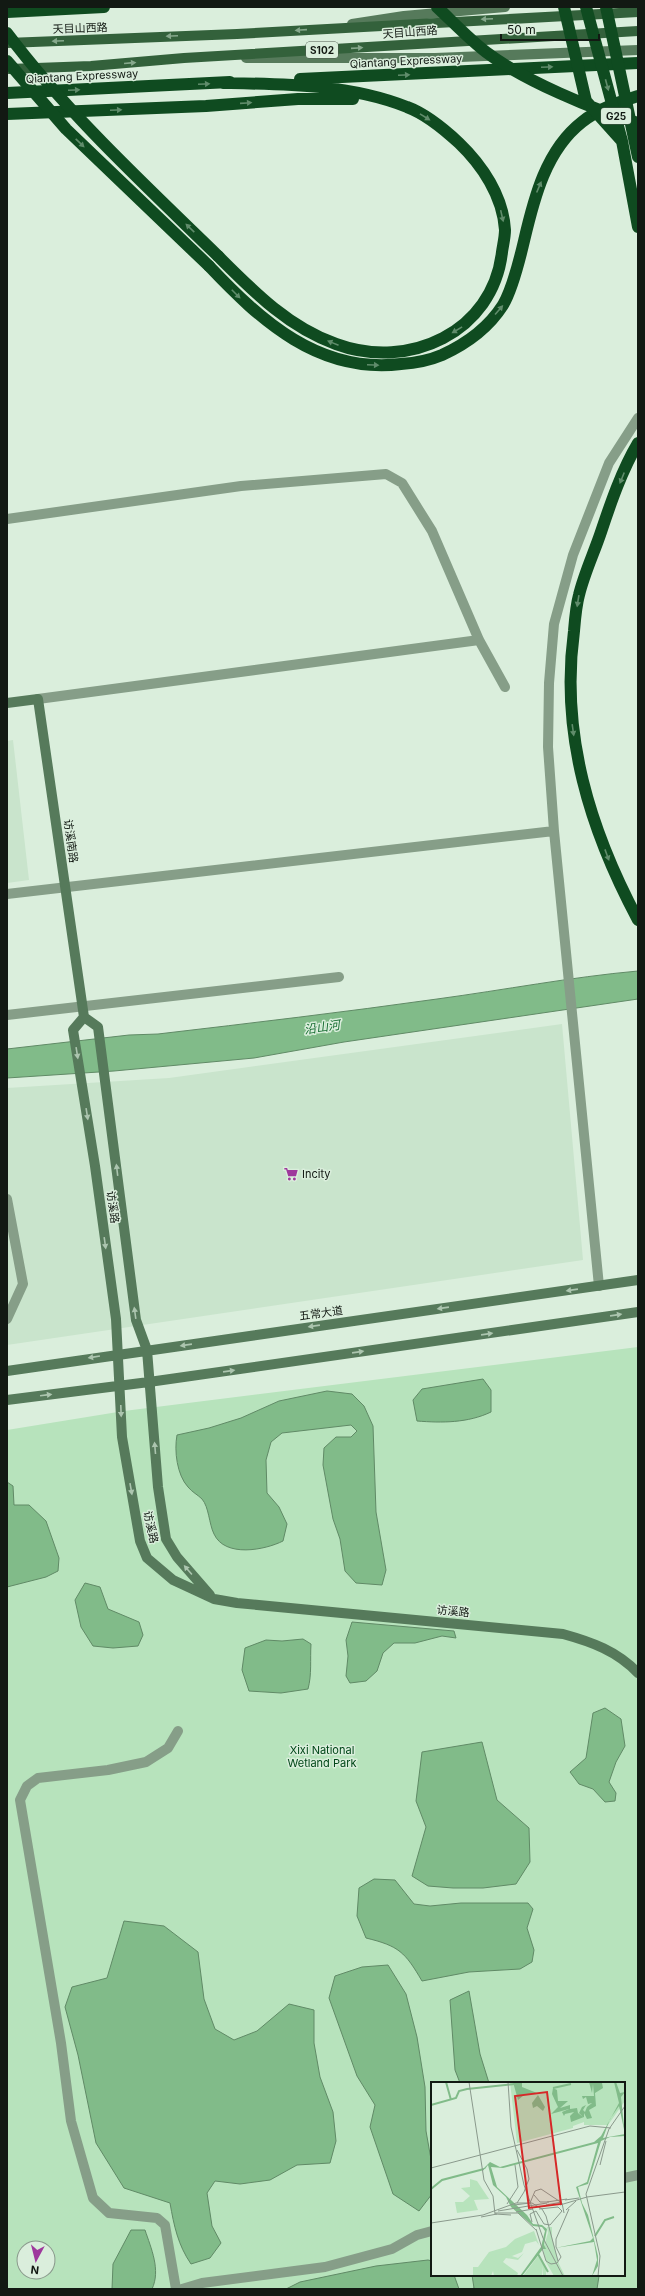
<svg xmlns="http://www.w3.org/2000/svg" width="645" height="2296" viewBox="0 0 645 2296" font-family="Inter,'Noto Sans SC',sans-serif">
<style>
.built{fill:#c9e4cc}
.green{fill:#b7e3bc;fill-rule:evenodd}
.water{fill:#81bb89;stroke:#608a66}
.lines{fill:none;stroke-linecap:round;stroke-linejoin:round}
.street{stroke:#869e88;stroke-width:10}
.secondary{stroke:#567a5b;stroke-width:10}
.primary{stroke:#33613b;stroke-width:10}
.highway{stroke:#0f4b20;stroke-width:12}
.highway-bridge{stroke:#0f4b20;stroke-width:12}
.oneway{fill:#86a88c}
.oneway2{fill:#608c6b}
.oneway3{fill:#acc5af}
.labels{text-anchor:middle;dominant-baseline:central;stroke-width:3;stroke-linejoin:round;paint-order:stroke}
.shield{fill:#daeedc;stroke:#4e594f;stroke-width:1}
.shield-label{font-size:10px;font-weight:bold;fill:#121913}
.street-label{font-size:11px;fill:#121913;stroke:#daeedc}
.poi-label{font-size:11px;fill:#121913;stroke:#daeedc;text-anchor:start}
.park-label{font-size:11px;fill:#004618;stroke:#daeedc}
.water-label{font-size:12px;font-style:italic;fill:#10692c;stroke:#daeedc}
.inset-river{fill:none;stroke:#81bb89;stroke-width:2}
.inset-road{fill:none;stroke:#8a998c;stroke-width:1}
.view{fill:#d62828;fill-opacity:0.15;stroke:#d62828;stroke-width:2}
.inset-edge{fill:none;stroke:#121913;stroke-width:2}
</style>
<rect width="100%" height="100%" fill="#daeedc"/>
<path class="built" d="M 13,740 L 29,880 L 7,883 L 7,741 Z
M 562,1024 L 583,1260 L 7,1345 L 7,1088 L 169,1078 Z"/>
<path class="green" d="M 638,1347 L 638,2289 L 7,2289 L 7,1430 L 124,1411 ZM 432,2083 L 624,2083 L 624,2275 L 432,2275 ZM 24,2248 L 48,2248 L 48,2272 L 24,2272 Z"/>
<path class="water" d="M 638,971 L 638,999 L 344,1042 L 254,1058 L 114,1071 L 7,1078 L 7,1049 L 129,1035 L 158,1034 C 252,1023 345,1012 437,999 C 504,990 571,977 638,971 Z
M 483,1379 L 491,1390 L 491,1412 C 468,1423 442,1423 417,1421 L 413,1400 L 422,1389 Z
M 327,1391 L 352,1394 L 364,1406 L 373,1426 L 376,1512 L 386,1570 L 382,1585 L 356,1583 L 345,1571 L 340,1539 L 333,1519 L 323,1465 L 324,1448 L 336,1437 L 351,1437 L 357,1431 L 351,1425 L 282,1433 L 271,1442 L 266,1460 L 267,1493 L 279,1507 L 287,1524 L 283,1541 C 265,1550 225,1558 214,1534 C 209,1524 209,1507 202,1499 C 198,1495 192,1492 188,1487 C 177,1475 174,1451 177,1435 L 209,1428 L 241,1418 L 279,1401 Z
M 7,1482 L 13,1486 L 14,1505 L 29,1505 L 46,1521 L 59,1558 L 58,1571 L 46,1577 L 7,1587 Z
M 85,1583 L 100,1587 L 108,1609 L 139,1622 L 143,1635 L 138,1646 L 113,1648 L 93,1646 L 81,1627 L 75,1600 Z
M 352,1622 L 454,1631 L 456,1638 L 442,1636 L 415,1643 L 394,1643 L 383,1653 L 377,1671 L 366,1681 L 350,1683 L 346,1676 L 348,1656 L 346,1640 Z
M 303,1639 L 311,1644 C 310,1660 312,1674 308,1689 L 281,1693 L 249,1691 L 242,1670 L 245,1648 L 266,1640 L 282,1641 Z
M 605,1708 L 621,1719 L 625,1746 L 616,1762 L 609,1782 L 616,1793 L 615,1801 L 605,1802 L 593,1789 L 579,1784 L 570,1772 L 586,1758 L 593,1713 Z
M 482,1742 L 497,1800 L 529,1828 L 530,1862 L 516,1884 L 483,1888 L 453,1888 L 428,1886 L 412,1876 L 426,1827 L 416,1801 L 422,1752 Z
M 374,1879 L 395,1880 L 414,1904 L 430,1906 L 461,1903 L 528,1903 L 533,1909 L 527,1928 L 534,1950 L 532,1962 L 520,1969 L 469,1972 L 422,1981 C 405,1952 399,1946 366,1938 L 357,1916 L 359,1888 Z
M 124,1921 L 164,1926 L 198,1952 L 204,1999 L 215,2029 L 234,2040 L 257,2031 L 289,2004 L 314,2010 L 314,2043 L 320,2077 L 333,2112 L 336,2141 L 330,2163 L 297,2165 L 270,2180 L 240,2184 L 215,2181 L 207,2193 L 212,2226 L 221,2243 L 210,2258 L 191,2264 C 178,2245 174,2226 170,2203 L 124,2188 L 96,2143 L 78,2055 L 65,2007 L 72,1987 L 107,1978 Z
M 388,1965 L 406,1994 L 417,2037 L 425,2087 L 426,2131 L 432,2165 L 432,2194 L 419,2211 L 393,2194 L 370,2127 L 375,2105 L 357,2076 L 329,1998 L 335,1976 L 362,1967 Z
M 469,1991 L 480,2054 L 489,2083 L 460,2083 L 455,2070 L 450,2000 Z
M 131,2230 L 145,2230 C 151,2248 161,2270 152,2289 L 112,2289 L 113,2264 Z
M 428,2260 L 432,2261 L 432,2275 L 454,2275 L 459,2289 L 286,2289 L 300,2282 L 376,2266 Z
M 472,2275 L 598,2275 L 599,2276 L 597,2289 L 471,2289 L 474,2288 Z"/>
<g class="lines">
<path class="street" d="M 7,519 L 241,486 L 386,474 L 402,483 L 432,531 L 479,640 L 505,687
M 38,699 L 479,640
M 7,894 L 554,831
M 7,1015 L 339,977
M 7,1199 L 23,1284 L 7,1319
M 599,1286 L 554,831 L 548,747 L 549,683 L 554,624 L 573,555 L 609,463 L 638,418
M 624,2178 L 638,2175
M 176,2289 L 165,2225 L 157,2218 L 109,2213 L 93,2198 L 71,2121 L 61,2043 L 20,1800 L 27,1786 L 38,1778 L 108,1770 L 146,1762 L 168,1748 L 178,1731
M 182,2289 L 202,2283 L 325,2267 L 392,2249 L 417,2235 L 432,2231"/>
<path class="secondary" d="M 352,24 L 404,16 L 505,7
M 246,58 L 435,58 L 638,50
M 7,703 L 38,699 L 84,1017
M 84,1017 L 73,1030 L 95,1166 L 116,1319 L 122,1437 L 140,1541 L 147,1558 L 173,1580 L 214,1599 L 237,1603 L 563,1634 C 592,1642 617,1651 638,1673
M 84,1017 L 98,1027 L 136,1320 L 147,1350 L 158,1487 L 166,1539 L 177,1557 L 210,1595
M 7,1371 L 638,1280
M 7,1400 L 149,1382 L 638,1312"/>
<path class="primary" d="M 7,43 L 237,34 L 638,12
M 9,69 L 91,66 L 184,58 L 638,31"/>
<path class="highway" d="M 7,12 L 104,7
M 300,79 L 638,63
M 7,93 L 230,82
M 7,114 L 206,106 L 298,99 L 353,99
M 218,256 C 253,291 288,327 336,344 C 409,371 493,332 502,252 C 503,245 505,237 505,230 C 503,196 482,165 459,143 C 444,129 426,114 407,107 C 349,84 285,84 223,83
M 209,266 C 261,321 319,374 401,364 C 416,363 428,361 442,355 C 466,344 489,327 503,305 C 512,290 520,258 524,241 C 534,198 546,150 582,122 C 598,109 619,102 638,96
M 638,443 C 622,470 611,502 601,532 C 594,553 584,574 579,595 C 576,606 575,619 574,631 C 560,734 590,830 638,920"/>
<path class="highway-bridge" d="M 437,7 C 453,22 469,39 486,52 C 523,80 594,110 638,123
M 564,7 L 586,101 L 621,140
M 586,7 L 622,141 L 638,227
M 606,7 L 638,157
M 7,33 C 69,115 144,184 218,256
M 7,61 L 66,129 L 209,266"/>
</g>
<defs><path id="oneway-solid" d="M-6-.8H1V-3.2L6.5 0L1 3.2V.8H-6Z"/></defs>
<g class="oneway">
<use href="#oneway-solid" transform="translate(487 19) rotate(177)"/>
<use href="#oneway-solid" transform="translate(301 30) rotate(176)"/>
<use href="#oneway-solid" transform="translate(172 36) rotate(178)"/>
<use href="#oneway-solid" transform="translate(58 41) rotate(178)"/>
<use href="#oneway-solid" transform="translate(357 48) rotate(-4)"/>
<use href="#oneway-solid" transform="translate(130 63) rotate(-5)"/>
</g>
<g class="oneway2">
<use href="#oneway-solid" transform="translate(547 67) rotate(-3)"/>
<use href="#oneway-solid" transform="translate(404 75) rotate(-3)"/>
<use href="#oneway-solid" transform="translate(204 84) rotate(-3)"/>
<use href="#oneway-solid" transform="translate(607 85) rotate(75)"/>
<use href="#oneway-solid" transform="translate(74 90) rotate(-3)"/>
<use href="#oneway-solid" transform="translate(246 103) rotate(-4)"/>
<use href="#oneway-solid" transform="translate(116 110) rotate(-2)"/>
<use href="#oneway-solid" transform="translate(425 117) rotate(32)"/>
<use href="#oneway-solid" transform="translate(80 143) rotate(44)"/>
<use href="#oneway-solid" transform="translate(539 187) rotate(-67)"/>
<use href="#oneway-solid" transform="translate(502 216) rotate(77)"/>
<use href="#oneway-solid" transform="translate(190 228) rotate(-136)"/>
<use href="#oneway-solid" transform="translate(236 294) rotate(45)"/>
<use href="#oneway-solid" transform="translate(499 310) rotate(-49)"/>
<use href="#oneway-solid" transform="translate(457 330) rotate(149)"/>
<use href="#oneway-solid" transform="translate(333 343) rotate(-158)"/>
<use href="#oneway-solid" transform="translate(373 365) rotate(2)"/>
<use href="#oneway-solid" transform="translate(622 478) rotate(112)"/>
<use href="#oneway-solid" transform="translate(578 601) rotate(99)"/>
<use href="#oneway-solid" transform="translate(573 730) rotate(82)"/>
<use href="#oneway-solid" transform="translate(607 855) rotate(70)"/>
</g>
<g class="oneway3">
<use href="#oneway-solid" transform="translate(77 1053) rotate(81)"/>
<use href="#oneway-solid" transform="translate(87 1114) rotate(81)"/>
<use href="#oneway-solid" transform="translate(117 1170) rotate(-97)"/>
<use href="#oneway-solid" transform="translate(105 1243) rotate(82)"/>
<use href="#oneway-solid" transform="translate(572 1290) rotate(172)"/>
<use href="#oneway-solid" transform="translate(443 1308) rotate(172)"/>
<use href="#oneway-solid" transform="translate(135 1313) rotate(-98)"/>
<use href="#oneway-solid" transform="translate(616 1315) rotate(-8)"/>
<use href="#oneway-solid" transform="translate(314 1326) rotate(172)"/>
<use href="#oneway-solid" transform="translate(487 1334) rotate(-8)"/>
<use href="#oneway-solid" transform="translate(186 1345) rotate(172)"/>
<use href="#oneway-solid" transform="translate(358 1352) rotate(-8)"/>
<use href="#oneway-solid" transform="translate(94 1357) rotate(171)"/>
<use href="#oneway-solid" transform="translate(229 1371) rotate(-8)"/>
<use href="#oneway-solid" transform="translate(46 1395) rotate(-7)"/>
<use href="#oneway-solid" transform="translate(121 1411) rotate(88)"/>
<use href="#oneway-solid" transform="translate(155 1448) rotate(-95)"/>
<use href="#oneway-solid" transform="translate(131 1489) rotate(80)"/>
<use href="#oneway-solid" transform="translate(188 1570) rotate(-131)"/>
</g>
<defs>
<symbol id="supermarket-bare" viewBox="-9 -9 18 18"><path d="M-6-5.5h2.5l.6 2H6L4.5 2H-2.5L-4.4-4H-6ZM-1.5 3.2a1.3 1.3 0 1 0 .1 0ZM3 3.2a1.3 1.3 0 1 0 .1 0Z" fill="#9e389c" stroke="#daeedc" stroke-width="2.5" paint-order="stroke"/></symbol>
</defs>
<g fill-rule="evenodd">
<use href="#supermarket-bare" x="281" y="1164" width="20" height="20"/>
</g>
<g class="labels">
<g class="shield">
<rect x="306" y="42" width="32" height="16" rx="3"/>
<rect x="601" y="108" width="30" height="16" rx="3"/>
</g>
<g class="shield-label">
<text x="322" y="50">S102</text>
<text x="616" y="116">G25</text>
</g>
<g class="street-label">
<text transform="translate(80 28) rotate(-2)">天目山西路</text>
<text transform="translate(410 32) rotate(-4)">天目山西路</text>
<text transform="translate(406 61) rotate(-3)">Qiantang Expressway</text>
<text transform="translate(82 76) rotate(-3)">Qiantang Expressway</text>
<text transform="translate(71 841) rotate(82)">访溪南路</text>
<text transform="translate(113 1207) rotate(82)">访溪路</text>
<text transform="translate(321 1313) rotate(-8)">五常大道</text>
<text transform="translate(151 1527) rotate(77)">访溪路</text>
<text transform="translate(453 1611) rotate(5)">访溪路</text>
</g>
<g class="poi-label">
<text x="302" y="1174">Incity</text>
</g>
<g class="park-label">
<text x="322" y="1750">Xixi National<tspan x="322" dy="13">Wetland Park</tspan></text>
</g>
<g class="water-label">
<text transform="translate(322 1027) rotate(-8)">沿山河</text>
</g>
</g>
<g transform="translate(431 2082)">
<rect width="194" height="194" fill="#daeedc"/>
<path d="M 79,0 L 194,0 L 194,19 L 177,43 L 153,43 L 153,40 L 142,44 L 142,46 L 86,61 ZM 39,97 L 46,99 L 58,117 L 43,118 L 47,128 L 26,131 L 24,120 L 32,120 L 39,114 L 30,106 L 39,105 ZM 116,145 L 121,145 L 121,155 L 128,182 L 134,194 L 123,194 L 115,180 L 112,167 L 117,151 ZM 103,149 L 108,163 L 105,159 L 94,162 L 91,170 L 81,174 L 75,172 L 87,176 L 93,171 L 87,178 L 75,176 L 72,180 L 87,191 L 86,194 L 63,194 L 62,189 L 60,194 L 42,194 L 42,185 L 47,185 L 58,170 L 75,165 L 84,157 ZM 107,174 L 115,187 L 115,194 L 112,194 L 112,184 L 111,194 L 92,194 Z" fill="#b7e3bc"/>
<path d="M 82,0 L 91,0 L 91,5 L 106,11 L 93,13 L 87,18 ZM 158,0 L 171,1 L 172,6 L 164,11 L 165,24 L 158,28 L 161,36 L 156,37 L 153,31 L 153,35 L 140,40 L 139,34 L 143,30 L 134,32 L 133,34 L 131,30 L 138,27 L 120,32 L 127,25 L 121,12 L 122,6 L 126,8 L 127,19 L 137,19 L 129,26 L 139,23 L 139,27 L 146,26 L 147,31 L 152,35 L 148,31 L 151,25 L 155,23 L 152,28 L 154,30 L 156,25 L 161,21 L 157,22 L 155,15 L 152,17 L 151,14 L 163,14 L 162,2 L 161,11 ZM 183,0 L 185,0 L 189,11 L 194,10 L 190,15 L 194,54 L 179,55 L 170,59 L 157,102 L 147,105 L 151,121 L 157,133 L 167,174 L 167,184 L 161,194 L 166,178 L 163,160 L 124,166 L 159,159 L 162,156 L 145,105 L 156,100 L 167,61 L 72,86 L 60,85 L 66,105 L 96,133 L 102,142 L 111,143 L 116,147 L 113,163 L 115,167 L 112,167 L 91,194 L 89,194 L 110,165 L 114,149 L 111,145 L 102,144 L 80,125 L 75,115 L 62,103 L 57,83 L 54,87 L 52,87 L 59,80 L 69,85 L 163,60 L 170,54 L 188,21 ZM 188,24 L 194,52 L 172,56 L 179,37 ZM 107,13 L 114,25 L 112,29 L 106,24 L 102,26 L 101,21 Z" fill="#81bb89" fill-rule="evenodd"/>
<path class="inset-river" d="M 15,0 L 20,18M 122,6 L 140,2M 0,23 L 25,16 L 28,9 L 36,7 L 84,2M 0,107 L 11,98 L 53,87M 164,154 L 174,138 L 183,135M 107,172 L 117,190"/>
<path class="inset-road" d="M 38,0 L 53,98 L 62,114 L 64,132 L 80,133M 77,0 L 80,45 L 93,103 L 112,156 L 132,194M 169,83 L 175,59M 0,86 L 159,44 L 180,46M 103,113 L 109,120 L 118,120M 134,118 L 148,116M 116,120 L 136,117M 86,121 L 93,110 L 98,97 L 96,87 L 86,68M 76,122 L 87,105 L 84,83M 83,123 L 99,121 L 104,109 L 110,107 L 131,121 L 133,131M 115,123 L 131,120M 129,123 L 156,115 L 194,110M 135,128 L 145,119M 67,129 L 116,121M 85,130 L 102,127M 64,131 L 87,131 L 106,149M 50,135 L 66,132M 101,140 L 99,132 L 105,129 L 113,142 L 119,143 L 131,129 L 127,125 L 108,127M 0,141 L 52,133 L 85,121 L 101,121 L 111,127 L 115,134 L 127,179M 105,147 L 115,179 L 120,182 L 126,181 L 130,175 L 125,165 L 125,157 L 138,127M 167,194 L 169,174 L 155,112 L 178,47 L 194,24"/>
<path class="view" d="M 116,10 L 130,122 L 98,126 L 84,14 Z"/>
<rect width="194" height="194" class="inset-edge"/>
</g>
<rect width="645" height="2296" fill="none" stroke="#121913" stroke-width="16"/>
<g transform="translate(36 2260) rotate(187)"><circle r="19" fill="#daeedc" stroke="#8a998c"/>
<path d="M0-3L7 15L0 10L-7 15Z" fill="#9e389c"/>
<text y="-6" font-size="11" font-weight="bold" text-anchor="middle" fill="#121913">N</text>
</g>
<path d="M501 34v6h98v-6" fill="none" stroke="#121913" stroke-width="2"/>
<text x="507" y="34" font-size="12" fill="#121913" stroke="#daeedc" stroke-width="3" paint-order="stroke">50 m</text>
</svg>
